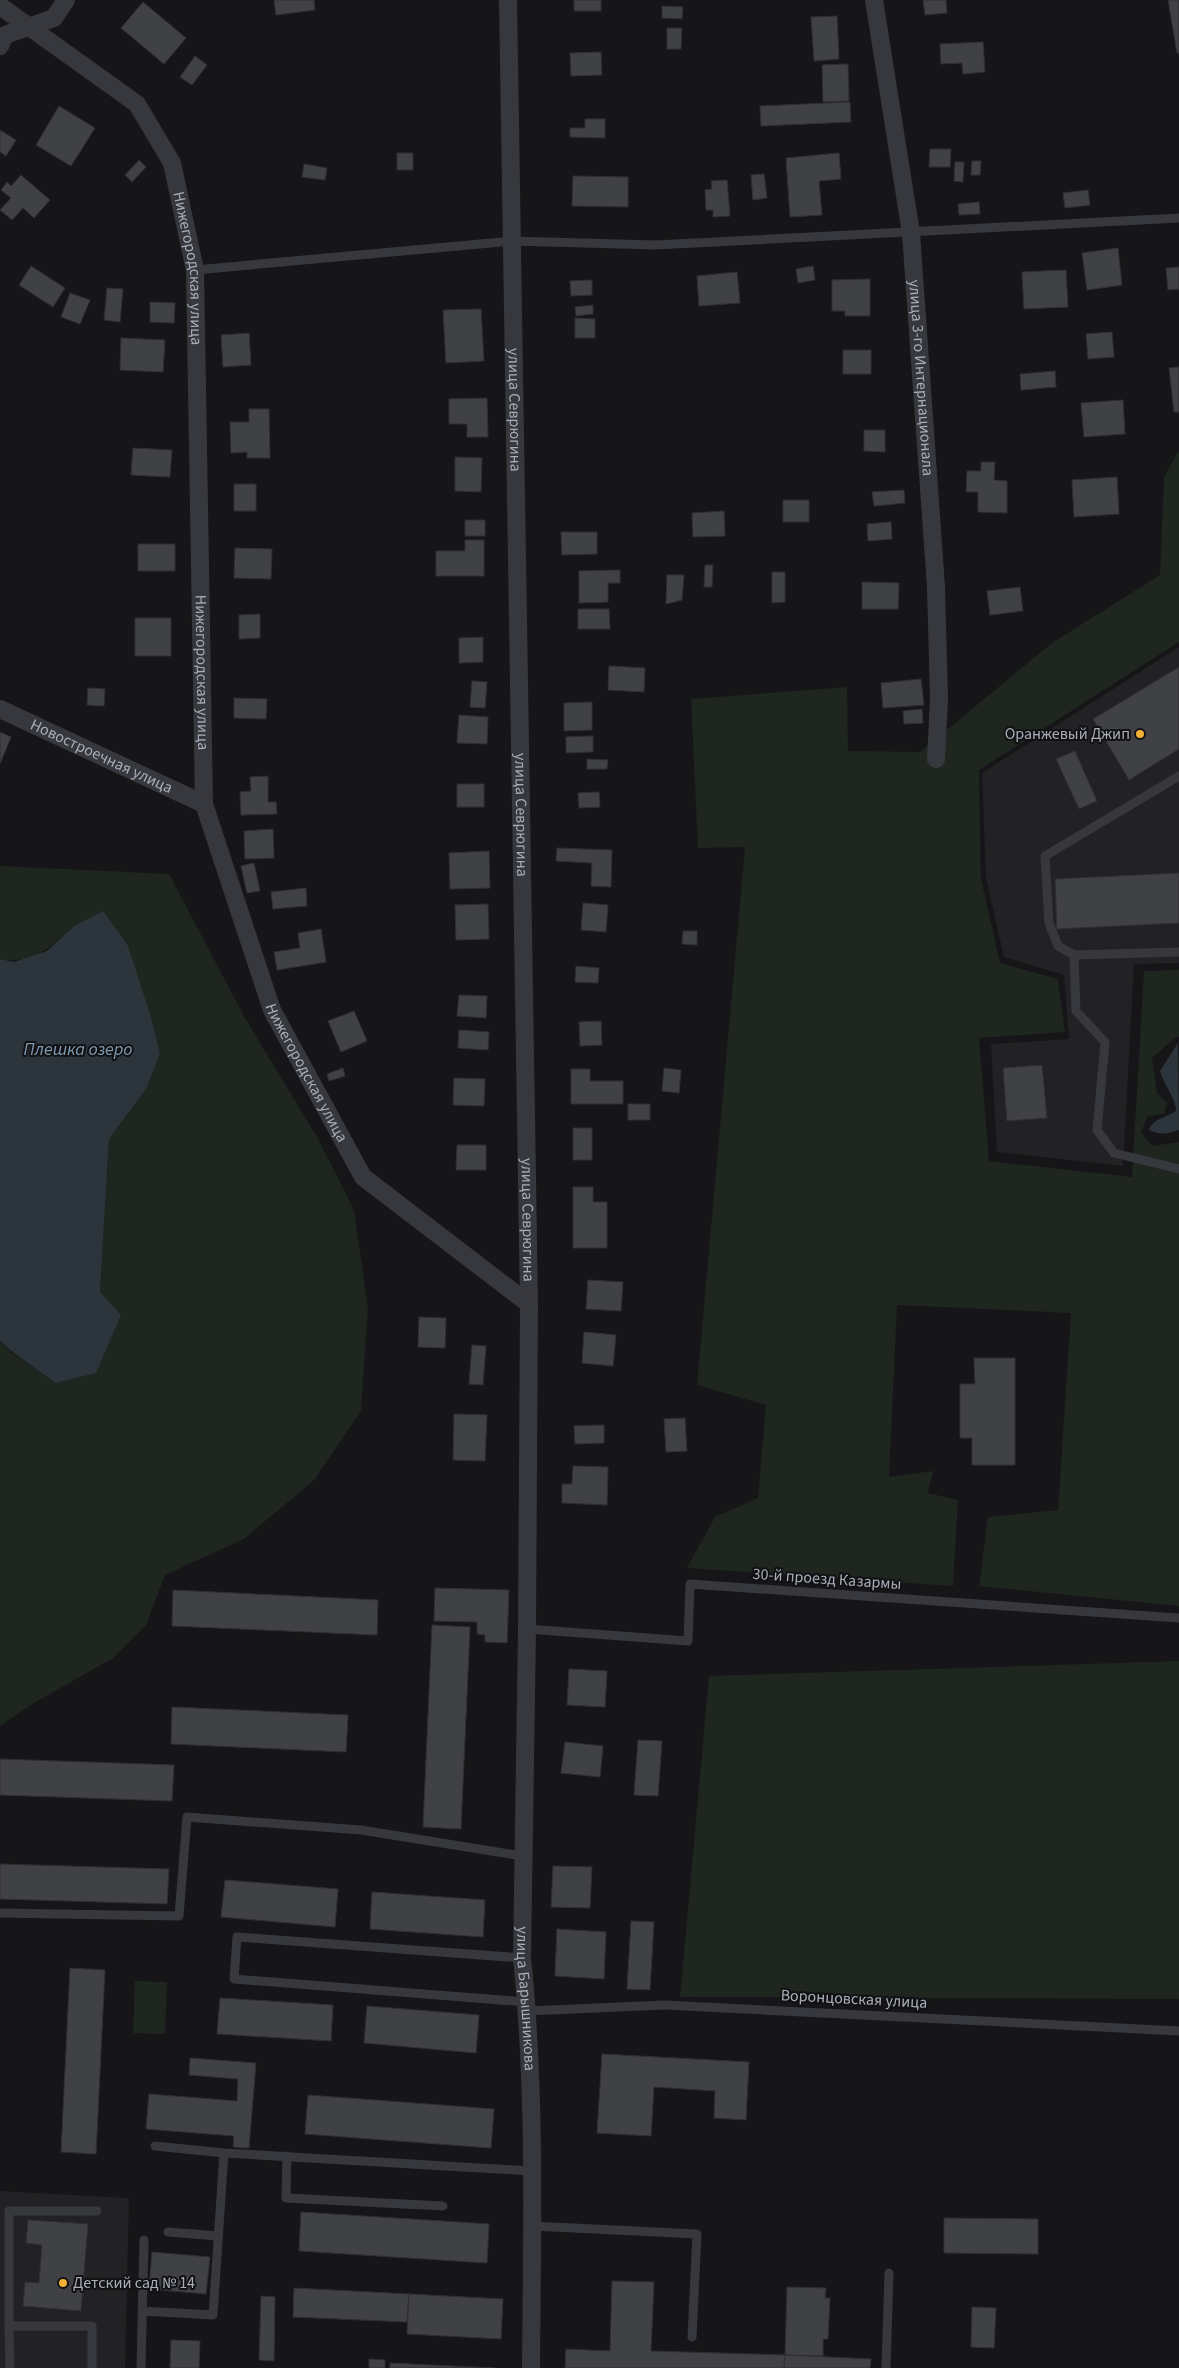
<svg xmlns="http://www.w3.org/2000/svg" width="1179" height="2368" viewBox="0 0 1179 2368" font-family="'Source Sans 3',sans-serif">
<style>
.built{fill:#222225}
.green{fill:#1e261f}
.water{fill:#2c353c}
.building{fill:#404145;stroke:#303034}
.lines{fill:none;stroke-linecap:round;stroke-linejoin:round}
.lane{stroke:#37383d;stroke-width:9}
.street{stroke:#37383d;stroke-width:18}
.poi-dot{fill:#f2b134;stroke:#111113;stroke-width:2}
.labels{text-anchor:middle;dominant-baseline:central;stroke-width:4;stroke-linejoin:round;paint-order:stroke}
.street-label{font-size:16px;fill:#a8adb8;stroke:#111113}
.poi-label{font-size:16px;fill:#a8adb8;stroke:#111113;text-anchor:end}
.water-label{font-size:18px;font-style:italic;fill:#7f9bb3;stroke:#111113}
</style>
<rect width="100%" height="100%" fill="#161618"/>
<path class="built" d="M 1179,647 L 1179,963 L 1134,964 L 1123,1166 L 997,1152 L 991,1044 L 1069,1039 L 1064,975 L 1004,957 L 986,878 L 982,773 Z
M 0,2191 L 129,2198 L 125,2368 L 0,2368 Z"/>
<path class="green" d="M 1179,450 L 1179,642 L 979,770 L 981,879 L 1000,963 L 1058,979 L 1065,1032 L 979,1038 L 989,1161 L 1132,1177 L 1144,971 L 1179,970 L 1179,1037 L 1175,1038 L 1152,1058 L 1157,1093 L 1167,1103 L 1164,1114 L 1148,1116 L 1141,1132 L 1152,1146 L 1179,1142 L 1179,1606 L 979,1586 L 988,1517 L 1058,1510 L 1071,1313 L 897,1305 L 889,1477 L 933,1471 L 928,1493 L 958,1500 L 953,1586 L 687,1568 L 715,1517 L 758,1498 L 766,1405 L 697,1385 L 745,847 L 698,848 L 691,699 L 847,687 L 848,751 L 920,752 L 1052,643 L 1160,575 L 1164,477 Z
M 0,866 L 169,874 L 245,1018 L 317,1137 L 354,1210 L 368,1308 L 361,1411 L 314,1480 L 244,1539 L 165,1575 L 146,1625 L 113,1658 L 34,1703 L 0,1726 L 0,1340 L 10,1351 L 55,1383 L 100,1292 L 109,1139 L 146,1089 L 160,1054 L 151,1017 L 138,985 L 74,926 C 51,947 33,965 0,959 Z
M 1179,1661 L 1179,1999 L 680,1997 L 709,1676 Z
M 135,1981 L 167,1982 L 165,2034 L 133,2033 Z"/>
<path class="water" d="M 103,911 L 128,946 L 151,1017 L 160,1054 L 146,1089 L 109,1139 L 100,1292 L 121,1315 L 96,1373 L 55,1383 L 10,1350 L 0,1340 L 0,959 L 14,962 L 47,951 L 74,926 Z
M 1178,1043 L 1179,1130 C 1167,1133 1162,1136 1149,1130 C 1153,1118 1166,1118 1176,1111 C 1177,1101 1163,1083 1160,1071 Z"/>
<path class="building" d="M 274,0 L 314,0 L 315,10 L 276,15 Z
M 574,0 L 601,0 L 601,11 L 574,11 Z
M 923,0 L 946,0 L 947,13 L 925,15 Z
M 1168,0 L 1179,0 L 1179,53 L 1177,53 Z
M 143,2 L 186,38 L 164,64 L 121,28 Z
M 662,6 L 683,7 L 682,19 L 662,18 Z
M 837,16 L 839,59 L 814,61 L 811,17 Z
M 667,28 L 682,28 L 681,49 L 667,49 Z
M 983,42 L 985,72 L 963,74 L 962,63 L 941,64 L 940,44 Z
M 601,52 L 602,75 L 571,76 L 570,53 Z
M 195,56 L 207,65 L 192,85 L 180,77 Z
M 848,64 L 849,101 L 823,102 L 822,65 Z
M 850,102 L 851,122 L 761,126 L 760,106 Z
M 59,106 L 95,128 L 71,166 L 36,145 Z
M 585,119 L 605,119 L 605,138 L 570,137 L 570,128 L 585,128 Z
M 0,130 L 16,140 L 6,156 L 0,152 Z
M 930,149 L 951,149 L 950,167 L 929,167 Z
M 397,153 L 413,153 L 413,170 L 397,170 Z
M 839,153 L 841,179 L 819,181 L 822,215 L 790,217 L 786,158 Z
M 139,160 L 146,167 L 132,182 L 125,175 Z
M 972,161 L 981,161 L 980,175 L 971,175 Z
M 955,162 L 964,162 L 963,182 L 954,181 Z
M 304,164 L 327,168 L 325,180 L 302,177 Z
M 764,174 L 767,198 L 753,200 L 751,175 Z
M 21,175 L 50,200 L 34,218 L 23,208 L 12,220 L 0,210 L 11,198 L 1,190 L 7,182 L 11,186 Z
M 573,176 L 628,177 L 628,207 L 572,206 Z
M 727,180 L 730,216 L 713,217 L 713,210 L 706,210 L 705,190 L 712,189 L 711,181 Z
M 1088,190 L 1090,205 L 1065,208 L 1063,193 Z
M 979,202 L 980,214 L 959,215 L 958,204 Z
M 1118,248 L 1122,285 L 1087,290 L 1082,253 Z
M 31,266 L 65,288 L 53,307 L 19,285 Z
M 813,266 L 815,280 L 798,283 L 796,269 Z
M 1179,267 L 1179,289 L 1168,290 L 1166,268 Z
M 1066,270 L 1068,307 L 1024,309 L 1022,272 Z
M 737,272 L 740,303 L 699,306 L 697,276 Z
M 870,279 L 870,316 L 845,316 L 845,311 L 832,311 L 832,280 Z
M 592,280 L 592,295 L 571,296 L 570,281 Z
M 107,288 L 123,289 L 120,322 L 104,320 Z
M 70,293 L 90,300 L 80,324 L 61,317 Z
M 150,302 L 175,303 L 174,323 L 150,322 Z
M 593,305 L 593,314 L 576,316 L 575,307 Z
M 481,309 L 484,361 L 446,363 L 443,310 Z
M 575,318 L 595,319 L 595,338 L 575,338 Z
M 1112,332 L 1114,357 L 1088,359 L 1086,334 Z
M 249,333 L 251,365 L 223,367 L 221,335 Z
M 121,338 L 165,340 L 163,372 L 120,370 Z
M 843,350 L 871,350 L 871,374 L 843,374 Z
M 1179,367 L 1179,412 L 1174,412 L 1169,368 Z
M 1055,371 L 1056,387 L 1021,390 L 1020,374 Z
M 487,398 L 488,437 L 467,437 L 467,424 L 449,424 L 449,399 Z
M 1123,400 L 1125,434 L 1084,437 L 1081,403 Z
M 249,409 L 269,409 L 270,458 L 247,458 L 247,452 L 231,453 L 230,422 L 249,422 Z
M 864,430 L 885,430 L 885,452 L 864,451 Z
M 133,448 L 172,450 L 170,477 L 131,475 Z
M 455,457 L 482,458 L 481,492 L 455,491 Z
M 981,462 L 995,462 L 994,480 L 1007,481 L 1007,513 L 978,512 L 978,492 L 966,492 L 967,471 L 981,471 Z
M 1117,477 L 1119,514 L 1074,517 L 1072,480 Z
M 234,484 L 256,484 L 256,511 L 234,511 Z
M 904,490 L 905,503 L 874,506 L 872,492 Z
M 783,500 L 809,500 L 809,522 L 783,522 Z
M 724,511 L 725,536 L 693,537 L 692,513 Z
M 465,520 L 485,520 L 485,536 L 465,536 Z
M 891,522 L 892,539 L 868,541 L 867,524 Z
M 561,532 L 597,532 L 597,554 L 562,555 Z
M 465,540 L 484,540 L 484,576 L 436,576 L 436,551 L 465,551 Z
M 138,544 L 175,544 L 175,571 L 138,571 Z
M 235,548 L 272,549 L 271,579 L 234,578 Z
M 705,565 L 713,565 L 712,587 L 704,587 Z
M 620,570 L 620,583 L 608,583 L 608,602 L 579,603 L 579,571 Z
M 772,572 L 785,572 L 785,602 L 772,603 Z
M 667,575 L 684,575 L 682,600 L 666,604 Z
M 862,582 L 899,583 L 898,609 L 862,609 Z
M 1020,587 L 1023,611 L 990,615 L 987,591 Z
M 578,609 L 609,609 L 610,629 L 578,629 Z
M 260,614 L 260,638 L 239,639 L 239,615 Z
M 135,618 L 171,618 L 171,656 L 135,656 Z
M 483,637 L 483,662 L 459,663 L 459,638 Z
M 609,666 L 645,668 L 644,692 L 608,690 Z
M 1179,667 L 1179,749 L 1129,780 L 1093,719 Z
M 921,679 L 924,705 L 883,708 L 881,683 Z
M 472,681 L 487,682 L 485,708 L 470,707 Z
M 88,688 L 105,689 L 104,706 L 87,705 Z
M 234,698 L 267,699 L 266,719 L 234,718 Z
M 592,702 L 592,730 L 564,731 L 564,703 Z
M 922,709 L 923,723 L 904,724 L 903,711 Z
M 459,715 L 488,717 L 487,744 L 457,743 Z
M 0,732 L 11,737 L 0,764 Z
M 593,736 L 593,752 L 566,753 L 566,737 Z
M 1075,751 L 1097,801 L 1079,809 L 1056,759 Z
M 587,759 L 608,760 L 607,769 L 587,769 Z
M 268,776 L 268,802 L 276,802 L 277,814 L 241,815 L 240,792 L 251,791 L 250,777 Z
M 457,784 L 484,784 L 484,807 L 457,807 Z
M 599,792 L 600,807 L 579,808 L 578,793 Z
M 273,829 L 274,858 L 245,859 L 244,831 Z
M 557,848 L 612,850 L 611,887 L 591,886 L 592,863 L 556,861 Z
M 489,851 L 490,888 L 450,889 L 449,853 Z
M 254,863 L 260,891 L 247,893 L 241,866 Z
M 1179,873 L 1179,923 L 1057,929 L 1055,879 Z
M 306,888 L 307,906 L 273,909 L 271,892 Z
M 583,903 L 608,905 L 606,932 L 581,930 Z
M 488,904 L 489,939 L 456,940 L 455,905 Z
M 321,929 L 326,962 L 277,970 L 274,952 L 300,948 L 298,933 Z
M 683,931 L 697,931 L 697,945 L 682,944 Z
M 576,966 L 599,968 L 598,983 L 575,982 Z
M 459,995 L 487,996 L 486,1018 L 457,1016 Z
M 354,1011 L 367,1041 L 341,1052 L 328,1021 Z
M 601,1021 L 602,1045 L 580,1046 L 579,1022 Z
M 459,1030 L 489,1032 L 488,1050 L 458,1048 Z
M 1042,1065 L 1047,1118 L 1007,1121 L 1003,1068 Z
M 343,1068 L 345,1076 L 329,1081 L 327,1074 Z
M 664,1068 L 681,1070 L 679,1093 L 662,1091 Z
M 571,1069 L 590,1069 L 590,1081 L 623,1081 L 623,1104 L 571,1104 Z
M 454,1078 L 485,1079 L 484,1106 L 453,1105 Z
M 628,1104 L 650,1104 L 650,1120 L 628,1120 Z
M 573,1128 L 592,1128 L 592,1160 L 573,1160 Z
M 457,1145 L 486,1145 L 486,1170 L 456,1170 Z
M 573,1187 L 593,1187 L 593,1202 L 607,1202 L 607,1248 L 573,1248 Z
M 588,1280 L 623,1282 L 621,1311 L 586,1309 Z
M 419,1317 L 446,1318 L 445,1348 L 418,1347 Z
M 584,1332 L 616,1335 L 613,1366 L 582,1363 Z
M 472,1345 L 486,1346 L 483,1385 L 469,1384 Z
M 974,1358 L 1015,1358 L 1015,1465 L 972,1465 L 972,1438 L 960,1438 L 960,1384 L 975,1384 Z
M 454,1414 L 487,1415 L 485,1461 L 453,1460 Z
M 685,1418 L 687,1451 L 666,1452 L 664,1419 Z
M 604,1425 L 604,1443 L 575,1444 L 574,1426 Z
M 573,1466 L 608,1467 L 607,1505 L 562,1503 L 562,1484 L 572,1484 Z
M 435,1588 L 509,1590 L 507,1643 L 485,1642 L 485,1635 L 477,1634 L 477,1622 L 434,1621 Z
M 173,1590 L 378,1600 L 377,1635 L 172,1626 Z
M 432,1625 L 470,1627 L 461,1829 L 423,1827 Z
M 569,1669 L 607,1671 L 605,1707 L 567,1705 Z
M 172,1707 L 348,1715 L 346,1752 L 171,1744 Z
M 638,1740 L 662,1741 L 658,1796 L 634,1795 Z
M 565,1742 L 603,1746 L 600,1777 L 561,1773 Z
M 0,1759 L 174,1765 L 172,1801 L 0,1795 Z
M 0,1864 L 169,1869 L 167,1904 L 0,1899 Z
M 553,1866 L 592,1867 L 590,1908 L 551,1907 Z
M 225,1880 L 338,1889 L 335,1927 L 221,1917 Z
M 372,1892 L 485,1900 L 483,1937 L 370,1929 Z
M 631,1921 L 654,1922 L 650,1990 L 627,1989 Z
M 557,1929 L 606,1932 L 604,1979 L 555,1976 Z
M 70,1968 L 105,1970 L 96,2154 L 61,2152 Z
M 220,1998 L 333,2005 L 331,2041 L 217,2034 Z
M 367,2006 L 479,2015 L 476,2053 L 364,2043 Z
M 602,2054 L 749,2062 L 746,2120 L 714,2118 L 715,2091 L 654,2087 L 651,2136 L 597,2133 Z
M 190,2058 L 256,2063 L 249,2148 L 233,2147 L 234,2136 L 146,2129 L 149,2094 L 237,2101 L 238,2079 L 189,2075 Z
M 308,2095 L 494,2109 L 491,2148 L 305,2134 Z
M 301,2212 L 489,2224 L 487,2263 L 299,2251 Z
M 944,2218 L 1038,2219 L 1038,2254 L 944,2253 Z
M 28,2220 L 88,2224 L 81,2311 L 23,2306 L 25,2282 L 39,2283 L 42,2245 L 26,2243 Z
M 152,2252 L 210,2257 L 206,2294 L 149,2289 Z
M 612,2281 L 654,2282 L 651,2351 L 785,2355 L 784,2368 L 565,2368 L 566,2349 L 610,2351 Z
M 787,2287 L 826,2288 L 825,2298 L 830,2298 L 828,2339 L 823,2339 L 823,2356 L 785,2355 Z
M 294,2288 L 409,2294 L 407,2322 L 293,2317 Z
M 409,2294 L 503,2299 L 501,2339 L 407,2334 Z
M 261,2296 L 275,2297 L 274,2361 L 259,2360 Z
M 972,2307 L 996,2308 L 994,2348 L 971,2347 Z
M 171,2340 L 200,2341 L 199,2368 L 170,2368 Z
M 785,2355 L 871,2359 L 870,2368 L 784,2368 Z
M 369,2359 L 385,2360 L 385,2368 L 369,2368 Z
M 390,2363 L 495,2368 L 390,2368 Z"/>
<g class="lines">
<path class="lane" d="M 195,270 L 512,241 L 655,245 L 1179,218
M 1179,776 L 1045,856 L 1049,923 L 1058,946 L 1074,955 L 1179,952
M 1074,955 L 1076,1011 L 1105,1042 L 1097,1130 L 1114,1153 L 1179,1169
M 527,1629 L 688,1641 L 690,1584 L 1179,1618
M 0,1913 L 179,1916 L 187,1817 L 361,1830 L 522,1856
M 522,1958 L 237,1937 L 234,1979 L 527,2002
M 527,2011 L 665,2005 L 1179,2031
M 224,2153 L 533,2171
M 287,2156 L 286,2198 L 443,2206
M 532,2226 L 697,2234 L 692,2337
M 168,2232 L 218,2236
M 142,2311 L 213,2315 L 224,2153 L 155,2146
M 9,2326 L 9,2211 L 97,2211
M 10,2368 L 9,2326 L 92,2326 L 92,2368
M 141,2368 L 144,2240
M 886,2368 L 889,2273"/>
<g class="street">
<path id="s1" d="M 508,0 L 529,1304 L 527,1629 L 522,1958 C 536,2094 532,2231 531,2368"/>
<path id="s2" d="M 874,0 L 911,233 L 936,587 L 939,699 L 936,759"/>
<path id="s3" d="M 0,6 L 137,104 L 172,163 L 195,270 L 204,804 L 272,1010 L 363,1177 L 529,1304"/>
<path d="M 0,46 L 5,35 L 54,18 L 66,0"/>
<path id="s4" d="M 0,709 L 204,804"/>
</g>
</g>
<g class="poi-dot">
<circle cx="1140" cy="734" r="5"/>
<circle cx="63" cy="2283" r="5"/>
</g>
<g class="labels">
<g class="street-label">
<text stroke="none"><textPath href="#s3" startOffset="344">Нижегородская улица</textPath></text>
<text stroke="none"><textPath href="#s2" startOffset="381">улица 3-го Интернационала</textPath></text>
<text stroke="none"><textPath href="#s1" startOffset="410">улица Севрюгина</textPath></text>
<text stroke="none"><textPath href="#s3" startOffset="749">Нижегородская улица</textPath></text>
<text stroke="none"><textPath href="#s4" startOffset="112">Новостроечная улица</textPath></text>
<text stroke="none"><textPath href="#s1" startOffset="815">улица Севрюгина</textPath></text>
<text stroke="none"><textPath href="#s3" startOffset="1169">Нижегородская улица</textPath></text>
<text stroke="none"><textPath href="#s1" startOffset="1220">улица Севрюгина</textPath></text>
<text transform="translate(827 1579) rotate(4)">30-й проезд Казармы</text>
<text stroke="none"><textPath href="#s1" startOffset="1999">улица Барышникова</textPath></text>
<text transform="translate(854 1999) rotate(3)">Воронцовская улица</text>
</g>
<g class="poi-label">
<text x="1130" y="734">Оранжевый Джип</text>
<text x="73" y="2283" text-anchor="start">Детский сад № 14</text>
</g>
<g class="water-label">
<text x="78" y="1049">Плешка озеро</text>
</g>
</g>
</svg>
